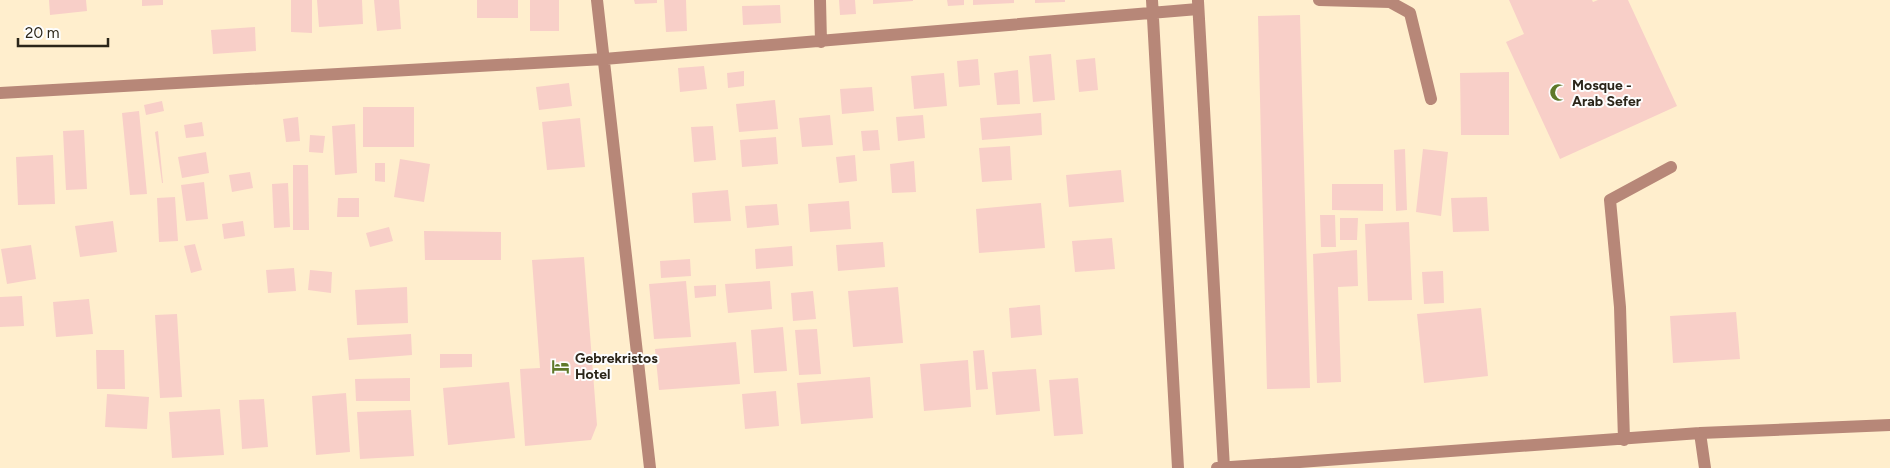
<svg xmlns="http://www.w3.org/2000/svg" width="1890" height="468" viewBox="0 0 1890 468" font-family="Figtree,sans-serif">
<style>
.building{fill:#f8cfc8}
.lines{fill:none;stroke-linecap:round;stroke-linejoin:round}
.minor{stroke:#b78778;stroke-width:12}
.labels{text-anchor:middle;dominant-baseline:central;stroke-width:4;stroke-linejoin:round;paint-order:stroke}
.poi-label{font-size:14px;font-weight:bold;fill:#2b2519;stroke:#fdfdfd;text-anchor:start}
</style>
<rect width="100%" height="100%" fill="#ffeecd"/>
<path class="building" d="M 49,0 L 86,0 L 87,11 L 50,15 Z
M 142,0 L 163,0 L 163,5 L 142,6 Z
M 291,0 L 312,0 L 312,33 L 291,32 Z
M 317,0 L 362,0 L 363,24 L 319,27 Z
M 374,0 L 399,0 L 401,29 L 377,31 Z
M 477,0 L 518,0 L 518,18 L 477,18 Z
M 530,0 L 559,0 L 559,31 L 530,31 Z
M 634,0 L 657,0 L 657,3 L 635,4 Z
M 664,0 L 686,0 L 687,31 L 666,32 Z
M 839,0 L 855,0 L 856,14 L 840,15 Z
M 873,0 L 913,0 L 913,1 L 873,4 Z
M 947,0 L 964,0 L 964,5 L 948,6 Z
M 973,0 L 1014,0 L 1014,3 L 973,5 Z
M 1035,0 L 1065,0 L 1065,2 L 1035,3 Z
M 1509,0 L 1592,0 L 1593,2 L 1598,0 L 1628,0 L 1677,106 L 1560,159 L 1506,42 L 1524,34 Z
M 780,5 L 781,23 L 743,25 L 742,6 Z
M 1300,15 L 1310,388 L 1267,389 L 1258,16 Z
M 255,27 L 256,51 L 213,54 L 211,30 Z
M 1051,54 L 1055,100 L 1033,102 L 1029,56 Z
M 1095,58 L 1098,90 L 1079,92 L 1076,60 Z
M 978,59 L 980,85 L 959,87 L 957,61 Z
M 704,66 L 707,89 L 680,92 L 678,68 Z
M 1018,70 L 1020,104 L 997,105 L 994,73 Z
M 744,71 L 744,86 L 728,88 L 727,73 Z
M 1509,72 L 1509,135 L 1461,135 L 1460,73 Z
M 944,73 L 947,106 L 914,109 L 911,76 Z
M 569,83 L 572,106 L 539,110 L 536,87 Z
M 872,87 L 874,111 L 842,114 L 840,89 Z
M 775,100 L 778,129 L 739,132 L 736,104 Z
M 162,101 L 164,111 L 146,115 L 144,105 Z
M 363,107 L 414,107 L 414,147 L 363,147 Z
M 139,111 L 147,194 L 130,195 L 122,113 Z
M 1041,113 L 1042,135 L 982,140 L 980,118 Z
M 830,115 L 833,145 L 802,147 L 799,118 Z
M 923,115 L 925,138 L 898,141 L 896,117 Z
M 298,117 L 300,141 L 286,142 L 283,119 Z
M 580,118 L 585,167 L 547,170 L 542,122 Z
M 202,122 L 204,136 L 186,138 L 184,125 Z
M 355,124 L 357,173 L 335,175 L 332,126 Z
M 713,126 L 716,160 L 694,162 L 691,127 Z
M 84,130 L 87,189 L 66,190 L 63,131 Z
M 878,130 L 880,150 L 863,151 L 861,131 Z
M 158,131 L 163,183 L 162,183 L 155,132 Z
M 310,135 L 325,136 L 323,153 L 309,152 Z
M 776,137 L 778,164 L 742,167 L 740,140 Z
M 1010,146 L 1012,180 L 982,182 L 979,148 Z
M 1405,149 L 1407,210 L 1396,211 L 1394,150 Z
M 1423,149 L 1448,152 L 1441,216 L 1416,212 Z
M 206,152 L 209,173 L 182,178 L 178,157 Z
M 53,155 L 55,204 L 18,205 L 16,157 Z
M 855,155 L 857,181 L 839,183 L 836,157 Z
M 400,159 L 430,164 L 424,202 L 394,197 Z
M 914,161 L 916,192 L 892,193 L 890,164 Z
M 375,163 L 385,163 L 385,182 L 375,181 Z
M 293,165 L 308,165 L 309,230 L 293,230 Z
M 1121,170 L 1124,202 L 1069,207 L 1066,175 Z
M 250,172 L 253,188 L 232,192 L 229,175 Z
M 204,182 L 208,219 L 186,221 L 181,185 Z
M 288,183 L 290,227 L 274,228 L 272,184 Z
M 1332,184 L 1383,184 L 1383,211 L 1332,210 Z
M 728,190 L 731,221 L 694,223 L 692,193 Z
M 175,197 L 178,241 L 159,242 L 157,198 Z
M 1487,197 L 1489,231 L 1453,232 L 1451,198 Z
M 338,198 L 359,198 L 359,217 L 337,217 Z
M 849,201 L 851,229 L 810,232 L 808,204 Z
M 1041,203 L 1045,248 L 979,253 L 976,209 Z
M 777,204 L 779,225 L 747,228 L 745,206 Z
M 1320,215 L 1335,215 L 1336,247 L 1321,247 Z
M 1340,218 L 1358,218 L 1357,240 L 1340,240 Z
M 113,221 L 117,252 L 80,257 L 75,226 Z
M 243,221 L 245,236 L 224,239 L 222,224 Z
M 1409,222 L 1412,300 L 1368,301 L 1365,224 Z
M 389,227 L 393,241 L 370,247 L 366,233 Z
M 424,231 L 501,232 L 501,260 L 425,260 Z
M 1112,238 L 1115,269 L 1075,272 L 1072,241 Z
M 883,242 L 885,267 L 838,271 L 836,245 Z
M 195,244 L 202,270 L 191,273 L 184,246 Z
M 31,245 L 36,279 L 7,284 L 1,249 Z
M 792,246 L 793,266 L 756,269 L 755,249 Z
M 1357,250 L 1358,286 L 1338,287 L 1341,382 L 1317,383 L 1313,254 Z
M 584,257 L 597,425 L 591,440 L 525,446 L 520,369 L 540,368 L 532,260 Z
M 690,259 L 691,276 L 661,278 L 660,261 Z
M 294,268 L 296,291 L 268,293 L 266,270 Z
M 310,270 L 332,272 L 331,293 L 308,290 Z
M 1443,271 L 1444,303 L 1424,304 L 1422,272 Z
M 686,281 L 691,337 L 654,339 L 649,284 Z
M 770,281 L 772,309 L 728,313 L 725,284 Z
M 716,285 L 716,296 L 695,298 L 694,286 Z
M 407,287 L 408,323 L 357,325 L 355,290 Z
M 898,287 L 903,343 L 853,347 L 848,291 Z
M 813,291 L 816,319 L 793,321 L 791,293 Z
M 22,296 L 24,326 L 0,327 L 0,297 Z
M 89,299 L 93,334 L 56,337 L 53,302 Z
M 1040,305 L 1042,335 L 1011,338 L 1009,308 Z
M 1481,308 L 1488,376 L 1424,383 L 1417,314 Z
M 1736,312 L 1740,359 L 1673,363 L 1670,316 Z
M 177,314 L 182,397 L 160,398 L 155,315 Z
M 783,327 L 787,371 L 754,373 L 751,330 Z
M 817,329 L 821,374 L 799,375 L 795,330 Z
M 411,334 L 412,355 L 349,360 L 347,338 Z
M 736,342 L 740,384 L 659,390 L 655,349 Z
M 96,350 L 124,350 L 125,389 L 97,389 Z
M 984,350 L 988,389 L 976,390 L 973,351 Z
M 440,354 L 472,354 L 472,367 L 440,368 Z
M 968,360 L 971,407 L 924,411 L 920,364 Z
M 1036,369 L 1040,411 L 996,415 L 992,372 Z
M 870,377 L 873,418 L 801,424 L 797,383 Z
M 410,378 L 410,401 L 356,401 L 355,379 Z
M 1078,378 L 1083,434 L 1054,436 L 1049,380 Z
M 509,382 L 515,438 L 448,445 L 443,388 Z
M 776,391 L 779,426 L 745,429 L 742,394 Z
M 346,393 L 350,452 L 316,455 L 312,396 Z
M 107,394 L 149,397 L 147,429 L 105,427 Z
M 264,399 L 268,447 L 242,449 L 239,400 Z
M 220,409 L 224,455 L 172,458 L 169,412 Z
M 411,410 L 414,456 L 360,459 L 357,412 Z"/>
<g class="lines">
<path class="minor" d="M 597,0 L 650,468
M 820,0 L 821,42
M 1152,0 L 1178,468
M 1319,0 L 1390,2 L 1410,13 L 1431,99
M 1198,1 L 1224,468
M 0,93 L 604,59 L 1198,9
M 1700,433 L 1705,468
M 1624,440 L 1620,307 L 1610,200 L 1671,167
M 1217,468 L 1700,433 L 1890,425"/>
</g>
<defs>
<symbol id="mosque-bare" viewBox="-9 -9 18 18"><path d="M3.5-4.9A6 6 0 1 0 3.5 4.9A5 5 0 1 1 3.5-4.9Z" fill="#5f782a" stroke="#fdfdfd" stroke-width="2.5" paint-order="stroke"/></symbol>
<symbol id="hotel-bare" viewBox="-9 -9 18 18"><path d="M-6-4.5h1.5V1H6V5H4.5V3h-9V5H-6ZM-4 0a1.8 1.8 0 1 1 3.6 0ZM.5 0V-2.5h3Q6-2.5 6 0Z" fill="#5f782a" stroke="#fdfdfd" stroke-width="2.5" paint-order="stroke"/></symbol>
</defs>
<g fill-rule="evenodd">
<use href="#mosque-bare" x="1546" y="80" width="25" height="25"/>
<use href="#hotel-bare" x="548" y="354" width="25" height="25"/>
</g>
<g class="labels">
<g class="poi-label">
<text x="1572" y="85">Mosque -<tspan x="1572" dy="16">Arab Sefer</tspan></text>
<text x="575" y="358">Gebrekristos<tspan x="575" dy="16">Hotel</tspan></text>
</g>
</g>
<path d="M18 38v8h90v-8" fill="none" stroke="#2b2519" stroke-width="2.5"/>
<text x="25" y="38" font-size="15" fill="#2b2519" stroke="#fdfdfd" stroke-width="4" paint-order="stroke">20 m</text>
</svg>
